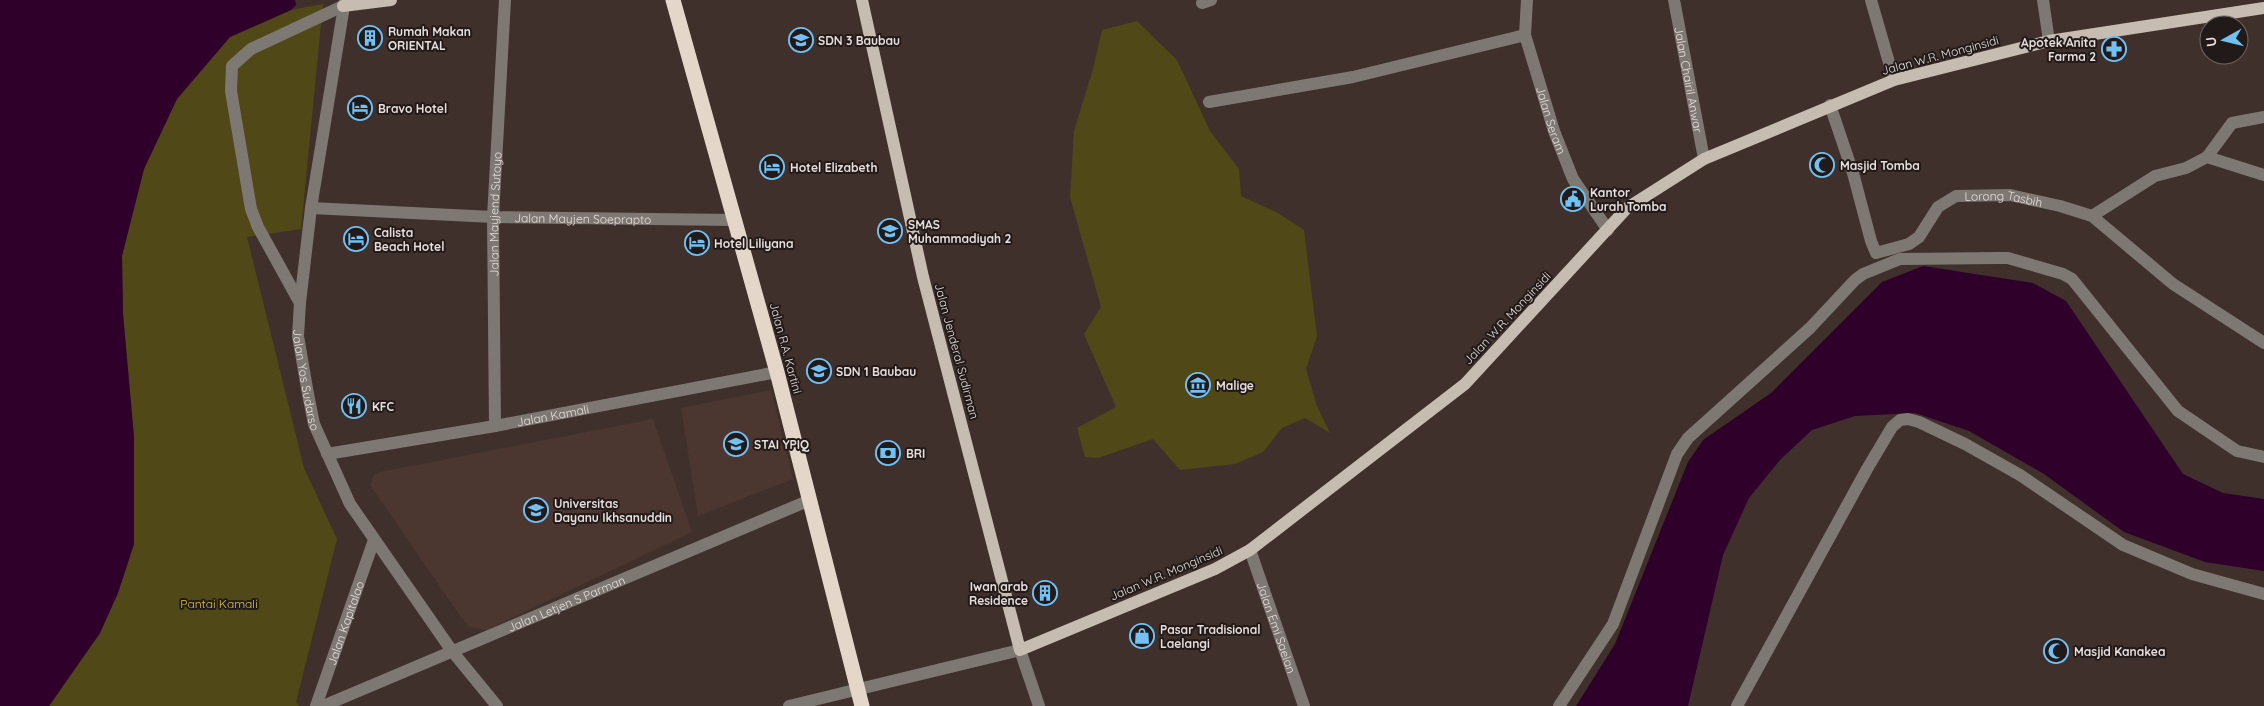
<svg xmlns="http://www.w3.org/2000/svg" width="2264" height="706" viewBox="0 0 2264 706" font-family="Quicksand,sans-serif">
<style>
.built{fill:#4c3630}
.green{fill:#514818}
.water{fill:#2f012a}
.lines{fill:none;stroke-linecap:round;stroke-linejoin:round}
.minor{stroke:#7e7873;stroke-width:12}
.major{stroke:#c7bcb1;stroke-width:12}
.highway{stroke:#e4d7ca;stroke-width:15}
.labels{text-anchor:middle;dominant-baseline:central;stroke-width:4;stroke-linejoin:round;paint-order:stroke}
.poi-label{font-size:12px;font-weight:bold;fill:#e7ddda;stroke:#211a18;text-anchor:start}
.street-label{font-size:12px;fill:#e7ddda;stroke:#211a18}
.park-label{font-size:12px;fill:#ddc545;stroke:#211a18}
</style>
<rect width="100%" height="100%" fill="#3f302c"/>
<path class="built" d="M 771,390 L 793,479 L 698,516 L 681,408 Z
M 653,419 L 692,532 L 487,630 L 469,627 L 461,617 L 370,485 L 374,475 L 380,472 Z"/>
<path class="green" d="M 323,4 L 301,229 L 247,237 L 304,468 L 337,539 L 296,702 L 299,706 L 49,706 L 100,633 L 118,593 L 134,544 L 134,437 L 123,314 L 122,256 L 144,169 L 177,99 L 230,37 L 291,10 Z
M 1137,21 L 1177,60 L 1210,131 L 1239,169 L 1241,196 L 1278,213 L 1304,230 L 1317,336 L 1306,369 L 1317,406 L 1330,433 L 1305,418 L 1282,428 L 1263,452 L 1235,464 L 1180,470 L 1153,439 L 1098,458 L 1085,457 L 1077,428 L 1116,407 L 1084,334 L 1101,307 L 1070,197 L 1074,131 L 1093,69 L 1102,30 Z"/>
<path class="water" d="M 0,0 L 295,0 L 296,5 L 291,10 L 230,37 L 177,99 L 144,169 L 122,256 L 123,314 L 134,437 L 134,544 L 118,593 L 100,633 L 49,706 L 0,706 Z
M 1923,266 L 2033,283 L 2066,301 L 2183,474 L 2223,493 L 2264,499 L 2264,571 L 2205,562 L 2124,532 L 2044,474 L 1969,431 L 1915,413 L 1855,416 L 1812,430 L 1780,460 L 1749,498 L 1723,555 L 1688,706 L 1576,706 L 1615,644 L 1688,462 L 1703,440 L 1771,393 L 1882,282 Z"/>
<g class="lines">
<g class="minor">
<path id="s1" d="M 345,0 L 311,208 L 300,303 L 298,336 L 308,394 L 314,424 L 350,504 L 452,651 L 497,706"/>
<path id="s2" d="M 1527,0 L 1525,35 L 1554,131 L 1573,179 L 1608,230"/>
<path id="s3" d="M 1674,0 L 1704,159"/>
<path d="M 1871,0 L 1894,80"/>
<path d="M 2043,0 L 2049,41"/>
<path d="M 1202,3 L 1211,0"/>
<path d="M 1209,102 L 1353,77 L 1525,35"/>
<path id="s4" d="M 1830,105 L 1853,173 L 1871,241 L 1876,253 L 1909,244 L 1919,237 L 1938,207 L 1956,196 L 2010,195 L 2060,206 L 2092,216 L 2173,284 L 2264,343"/>
<path d="M 2207,157 L 2232,123 L 2264,117"/>
<path id="s5" d="M 311,208 L 493,217 L 735,220"/>
<path d="M 2092,216 L 2155,176 L 2186,168 L 2207,157 L 2264,175"/>
<path d="M 300,303 L 258,227 L 251,209 L 231,91 L 232,66 L 251,49 L 343,6"/>
<path id="s6" d="M 495,426 L 493,217 L 505,0"/>
<path id="s7" d="M 327,454 L 495,426 L 777,372"/>
<path id="s8" d="M 1250,550 L 1304,706"/>
<path id="s9" d="M 316,706 L 374,540"/>
<path id="s10" d="M 323,706 L 810,500"/>
<path d="M 789,706 L 1020,650 L 1039,706"/>
<path d="M 1559,706 L 1613,624 L 1677,454 L 1688,438 L 1810,328 L 1855,280 L 1863,274 L 1900,259 L 1998,258 L 2008,258 L 2063,274 L 2072,279 L 2178,411 L 2237,451 L 2264,457"/>
<path d="M 1737,706 L 1867,469 L 1892,427 L 1900,420 L 1908,419 L 1919,422 L 1965,444 L 2020,475 L 2123,545 L 2192,574 L 2264,594"/>
</g>
<path class="major" d="M 862,0 L 923,277 L 1020,650 L 1215,569 L 1250,550 L 1465,384 L 1627,208 L 1704,159 L 1894,80 L 2049,41 L 2264,8
M 343,6 L 391,0"/>
<path class="highway" d="M 673,0 L 777,372 L 862,706"/>
</g>
<defs>
<symbol id="building-ring" viewBox="-11 -11 22 22"><circle r="9.5" fill="#211a18" stroke="#71c1f5" stroke-width="1.5"/><path d="M-4-6H4V6H1V3H-1V6H-4ZM-2.5-4.3h1.7v1.8h-1.7ZM.8-4.3h1.7v1.8H.8ZM-2.5-1h1.7V.8h-1.7ZM.8-1h1.7V.8H.8Z" fill="#71c1f5"/></symbol>
<symbol id="school-ring" viewBox="-11 -11 22 22"><circle r="9.5" fill="#211a18" stroke="#71c1f5" stroke-width="1.5"/><path d="M0-5L7-2L0 1L-7-2ZM-4 1L0 2.5L4 1V4Q0 6-4 4Z" fill="#71c1f5"/></symbol>
<symbol id="pharmacy-ring" viewBox="-11 -11 22 22"><circle r="9.5" fill="#211a18" stroke="#71c1f5" stroke-width="1.5"/><path d="M-2-6h4v4h4v4h-4v4h-4v-4h-4v-4h4Z" fill="#71c1f5"/></symbol>
<symbol id="hotel-ring" viewBox="-11 -11 22 22"><circle r="9.5" fill="#211a18" stroke="#71c1f5" stroke-width="1.5"/><path d="M-6-4.5h1.5V1H6V5H4.5V3h-9V5H-6ZM-4 0a1.8 1.8 0 1 1 3.6 0ZM.5 0V-2.5h3Q6-2.5 6 0Z" fill="#71c1f5"/></symbol>
<symbol id="mosque-ring" viewBox="-11 -11 22 22"><circle r="9.5" fill="#211a18" stroke="#71c1f5" stroke-width="1.5"/><path d="M3.5-4.9A6 6 0 1 0 3.5 4.9A5 5 0 1 1 3.5-4.9Z" fill="#71c1f5"/></symbol>
<symbol id="civic-ring" viewBox="-11 -11 22 22"><circle r="9.5" fill="#211a18" stroke="#71c1f5" stroke-width="1.5"/><path d="M-.6-6.5H3V-4.5H.6V-3L4-1V1h2V6H-6V1h2V-1L-.6-3ZM-1.2 2.5V6h2.4V2.5Z" fill="#71c1f5"/></symbol>
<symbol id="museum-ring" viewBox="-11 -11 22 22"><circle r="9.5" fill="#211a18" stroke="#71c1f5" stroke-width="1.5"/><path d="M0-6L6-3V-2H-6V-3ZM-5-1h2V3h-2ZM-1-1h2V3h-2ZM3-1h2V3H3ZM-6 4H6V6H-6Z" fill="#71c1f5"/></symbol>
<symbol id="restaurant-ring" viewBox="-11 -11 22 22"><circle r="9.5" fill="#211a18" stroke="#71c1f5" stroke-width="1.5"/><path d="M-5-6h1v4h1v-4h1v4h1v-4h1v5L-1.5 .5V6h-2V.5L-5-1ZM5-6V6H3V1.5H1.5Q1.5-4 5-6Z" fill="#71c1f5"/></symbol>
<symbol id="university-ring" viewBox="-11 -11 22 22"><circle r="9.5" fill="#211a18" stroke="#71c1f5" stroke-width="1.5"/><path d="M0-5L7-2L0 1L-7-2ZM-4 1L0 2.5L4 1V4Q0 6-4 4Z" fill="#71c1f5"/></symbol>
<symbol id="bank-ring" viewBox="-11 -11 22 22"><circle r="9.5" fill="#211a18" stroke="#71c1f5" stroke-width="1.5"/><path d="M-6-4H6V4H-6ZM0-2.3a2.3 2.3 0 1 0 0 4.6a2.3 2.3 0 1 0 0-4.6Z" fill="#71c1f5"/></symbol>
<symbol id="shop-ring" viewBox="-11 -11 22 22"><circle r="9.5" fill="#211a18" stroke="#71c1f5" stroke-width="1.5"/><path d="M-5-2.5h2.3a2.7 3.5 0 0 1 5.4 0H5L5.5 6h-11ZM-1.5-2.5h3a1.5 2.3 0 0 0-3 0Z" fill="#71c1f5"/></symbol>
</defs>
<g fill-rule="evenodd">
<use href="#building-ring" x="356" y="24" width="28" height="28"/>
<use href="#school-ring" x="787" y="26" width="28" height="28"/>
<use href="#pharmacy-ring" x="2100" y="35" width="28" height="28"/>
<use href="#hotel-ring" x="346" y="94" width="28" height="28"/>
<use href="#mosque-ring" x="1808" y="151" width="28" height="28"/>
<use href="#hotel-ring" x="758" y="153" width="28" height="28"/>
<use href="#civic-ring" x="1559" y="185" width="28" height="28"/>
<use href="#school-ring" x="876" y="217" width="28" height="28"/>
<use href="#hotel-ring" x="342" y="225" width="28" height="28"/>
<use href="#hotel-ring" x="683" y="229" width="28" height="28"/>
<use href="#school-ring" x="805" y="357" width="28" height="28"/>
<use href="#museum-ring" x="1184" y="371" width="28" height="28"/>
<use href="#restaurant-ring" x="340" y="392" width="28" height="28"/>
<use href="#university-ring" x="722" y="430" width="28" height="28"/>
<use href="#bank-ring" x="874" y="439" width="28" height="28"/>
<use href="#university-ring" x="522" y="496" width="28" height="28"/>
<use href="#building-ring" x="1031" y="579" width="28" height="28"/>
<use href="#shop-ring" x="1128" y="622" width="28" height="28"/>
<use href="#mosque-ring" x="2042" y="637" width="28" height="28"/>
</g>
<g class="labels">
<g class="poi-label">
<text x="388" y="31">Rumah Makan<tspan x="388" dy="14">ORIENTAL</tspan></text>
<text x="818" y="40">SDN 3 Baubau</text>
<text x="2096" y="42" text-anchor="end">Apotek Anita<tspan x="2096" dy="14">Farma 2</tspan></text>
<text x="378" y="108">Bravo Hotel</text>
<text x="1840" y="165">Masjid Tomba</text>
<text x="790" y="167">Hotel Elizabeth</text>
<text x="1590" y="192">Kantor<tspan x="1590" dy="14">Lurah Tomba</tspan></text>
<text x="908" y="224">SMAS<tspan x="908" dy="14">Muhammadiyah 2</tspan></text>
<text x="374" y="232">Calista<tspan x="374" dy="14">Beach Hotel</tspan></text>
<text x="714" y="243">Hotel Liliyana</text>
<text x="836" y="371">SDN 1 Baubau</text>
<text x="1216" y="385">Malige</text>
<text x="372" y="406">KFC</text>
<text x="754" y="444">STAI YPIQ</text>
<text x="906" y="453">BRI</text>
<text x="554" y="503">Universitas<tspan x="554" dy="14">Dayanu Ikhsanuddin</tspan></text>
<text x="1028" y="586" text-anchor="end">Iwan arab<tspan x="1028" dy="14">Residence</tspan></text>
<text x="1160" y="629">Pasar Tradisional<tspan x="1160" dy="14">Laelangi</tspan></text>
<text x="2074" y="651">Masjid Kanakea</text>
</g>
<g class="street-label">
<text transform="translate(1940 55) rotate(-15)">Jalan W.R. Monginsidi</text>
<text stroke="none"><textPath href="#s3" startOffset="81">Jalan Chairil Anwar</textPath></text>
<text stroke="none"><textPath href="#s2" startOffset="124">Jalan Seram</textPath></text>
<text stroke="none"><textPath href="#s4" startOffset="306">Lorong Tasbih</textPath></text>
<text stroke="none"><textPath href="#s6" startOffset="212">Jalan Mayjend Sutoyo</textPath></text>
<text stroke="none"><textPath href="#s5" startOffset="272">Jalan Mayjen Soeprapto</textPath></text>
<text transform="translate(1507 318) rotate(-47)">Jalan W.R. Monginsidi</text>
<text transform="translate(786 348) rotate(75)">Jalan R.A. Kartini</text>
<text transform="translate(957 351) rotate(75)">Jalan Jenderal Sudirman</text>
<text stroke="none"><textPath href="#s1" startOffset="384">Jalan Yos Sudarso</textPath></text>
<text stroke="none"><textPath href="#s7" startOffset="229">Jalan Kamali</textPath></text>
<text transform="translate(1166 573) rotate(-23)">Jalan W.R. Monginsidi</text>
<text stroke="none"><textPath href="#s10" startOffset="264">Jalan Letjen S Parman</textPath></text>
<text stroke="none"><textPath href="#s9" startOffset="88">Jalan Kapitalao</textPath></text>
<text stroke="none"><textPath href="#s8" startOffset="82">Jalan Emi Saelan</textPath></text>
</g>
<g class="park-label">
<text x="219" y="603">Pantai Kamali</text>
</g>
</g>
<g transform="translate(2224 40) rotate(262)"><circle r="24" fill="#211a18" stroke="#706866"/>
<path d="M0-4L9 19L0 12L-9 19Z" fill="#71c1f5"/>
<text y="-8" font-size="14" font-weight="bold" text-anchor="middle" fill="#e7ddda">U</text>
</g>
</svg>
